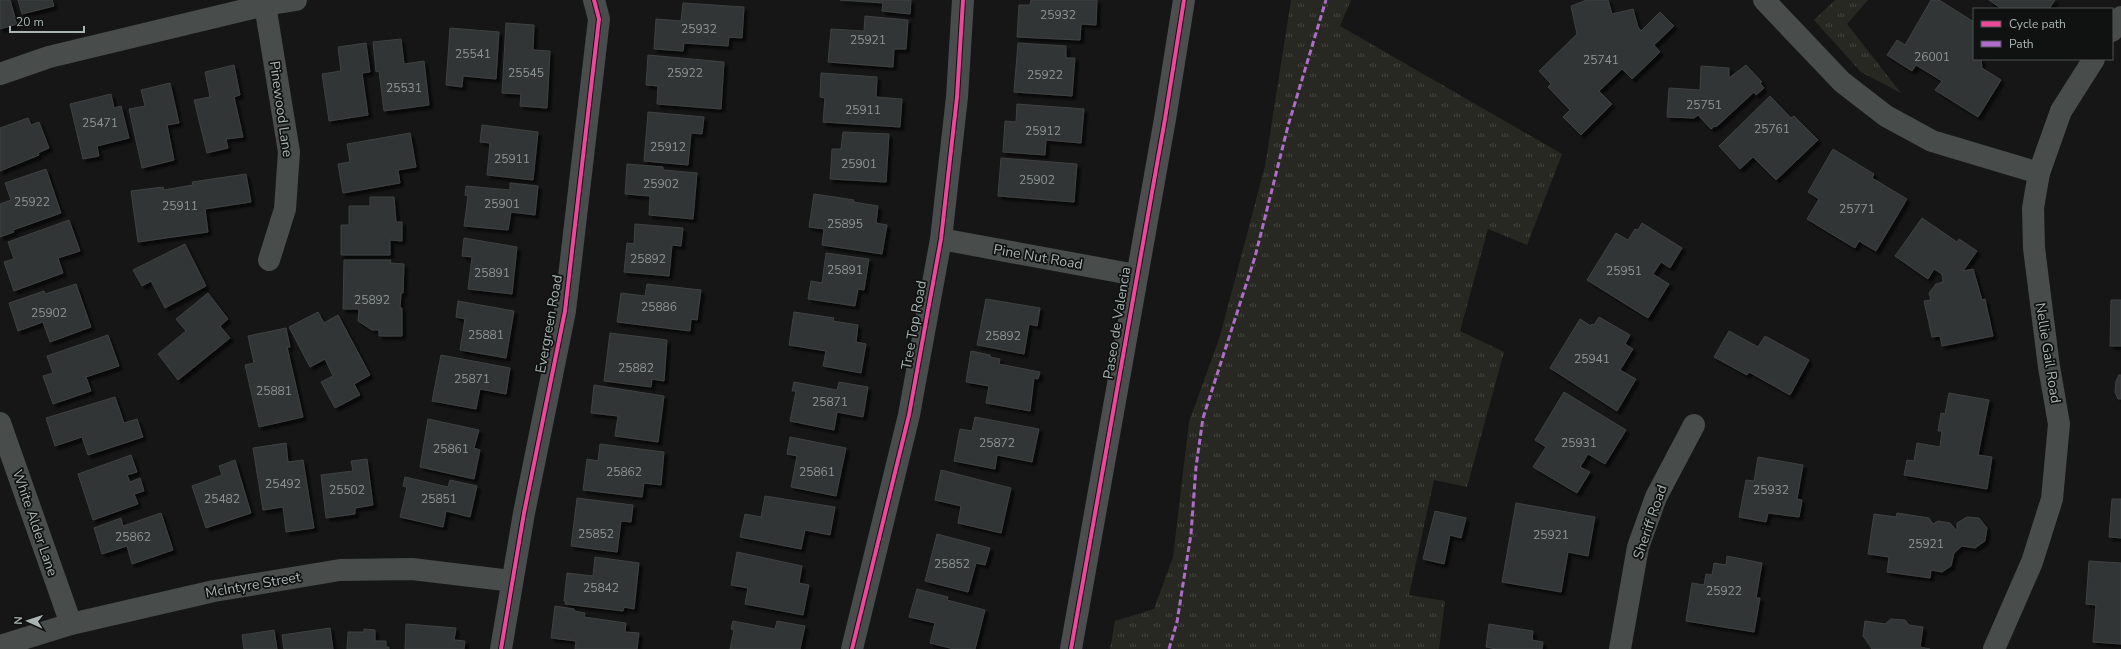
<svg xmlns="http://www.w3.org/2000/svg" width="2121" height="649" viewBox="0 0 2121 649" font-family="'Nunito Sans',sans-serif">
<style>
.grass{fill:url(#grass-tufts)}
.building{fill:#333535;stroke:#3f4241;filter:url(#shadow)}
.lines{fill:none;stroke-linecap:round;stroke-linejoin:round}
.minor{stroke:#484c4b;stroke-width:22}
.tertiary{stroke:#484c4b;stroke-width:22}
.secondary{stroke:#4c4e4e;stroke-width:22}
.quiet{stroke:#b06ccc;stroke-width:3;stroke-dasharray:6 3;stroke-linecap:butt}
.cycleway-casing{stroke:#101212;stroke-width:6}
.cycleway{stroke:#ed469a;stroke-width:4}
.labels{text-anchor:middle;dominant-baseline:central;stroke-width:3.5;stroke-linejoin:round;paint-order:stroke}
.number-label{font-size:12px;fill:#8c9593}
.street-label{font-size:14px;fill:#a9b5b2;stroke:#101212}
</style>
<defs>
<pattern id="grass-tufts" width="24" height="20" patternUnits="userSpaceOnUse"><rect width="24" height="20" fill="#282822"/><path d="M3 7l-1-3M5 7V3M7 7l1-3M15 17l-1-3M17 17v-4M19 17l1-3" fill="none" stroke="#444540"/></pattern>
<filter id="shadow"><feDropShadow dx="3.5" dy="3.5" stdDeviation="1" flood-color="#0009"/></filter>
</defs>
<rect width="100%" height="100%" fill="#161616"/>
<path class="grass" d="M 1291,0 L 1351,0 L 1340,26 L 1562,154 L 1527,245 L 1488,229 L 1460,331 L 1504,352 L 1467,487 L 1434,480 L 1409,595 L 1445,601 L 1439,649 L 1110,649 L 1115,621 L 1154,609 L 1173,557 L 1189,422 L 1220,336 L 1265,166 Z
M 1835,0 L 1868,0 L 1847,24 L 1901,93 L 1861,72 L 1814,20 Z"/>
<path class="building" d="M 0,0 L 10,0 L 17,24 L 0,29 Z
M 18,0 L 52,0 L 54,6 L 22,14 Z
M 840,0 L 911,0 L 910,14 L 882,11 L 883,3 Z
M 1031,0 L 1097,0 L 1096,25 L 1081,24 L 1080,40 L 1017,37 L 1019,5 L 1030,5 Z
M 1587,0 L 1608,0 L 1612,14 L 1633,9 L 1638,27 L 1641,31 L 1660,12 L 1674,26 L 1654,45 L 1660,52 L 1632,79 L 1622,69 L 1599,91 L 1612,104 L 1581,135 L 1563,117 L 1570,110 L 1548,87 L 1551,84 L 1539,71 L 1577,34 L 1571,6 Z
M 1931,0 L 1939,0 L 1974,22 L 1974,59 L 1981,59 L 1982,68 L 2001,80 L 1978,117 L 1935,90 L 1942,81 L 1916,65 L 1912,71 L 1887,55 L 1897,40 L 1905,45 Z
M 1989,0 L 2055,0 L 2049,9 L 2002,9 Z
M 683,3 L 744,7 L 742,38 L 729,37 L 728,46 L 684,43 L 683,51 L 654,49 L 656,19 L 681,21 Z
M 865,16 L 908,20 L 906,49 L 894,49 L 893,67 L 828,62 L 831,29 L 864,31 Z
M 506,23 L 534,25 L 533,50 L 550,51 L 547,108 L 520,106 L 521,94 L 502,93 Z
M 450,28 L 499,32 L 496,79 L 463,76 L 462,87 L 446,85 Z
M 401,39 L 404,64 L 424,61 L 429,105 L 384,111 L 379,71 L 376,72 L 373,42 Z
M 366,43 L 370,72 L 362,73 L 368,115 L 329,121 L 322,74 L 341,71 L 338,47 Z
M 1018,43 L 1066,46 L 1066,58 L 1075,58 L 1072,96 L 1014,92 Z
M 648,55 L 724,62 L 721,109 L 657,104 L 658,86 L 646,85 Z
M 234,65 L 240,95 L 234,97 L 243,137 L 226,139 L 228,148 L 207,153 L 194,100 L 210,97 L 205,72 Z
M 1746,65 L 1762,82 L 1760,83 L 1764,88 L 1756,95 L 1754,92 L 1716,127 L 1715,126 L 1711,129 L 1698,115 L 1694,118 L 1667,117 L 1669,88 L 1700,90 L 1701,66 L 1729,68 L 1729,78 Z
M 821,73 L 877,77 L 876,97 L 902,99 L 900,127 L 823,122 L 825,98 L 820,97 Z
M 170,83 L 179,123 L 167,125 L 174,160 L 142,168 L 129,109 L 145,106 L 141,90 Z
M 111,94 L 114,108 L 121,106 L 129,138 L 97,146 L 99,156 L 83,159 L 70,104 Z
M 1770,96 L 1791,118 L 1794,116 L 1818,140 L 1776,180 L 1753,157 L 1740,169 L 1719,146 Z
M 1017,104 L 1084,109 L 1081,143 L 1046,140 L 1045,155 L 1003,152 L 1005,121 L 1016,122 Z
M 648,112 L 704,117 L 702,134 L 691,133 L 688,165 L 644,161 Z
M 28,118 L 31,125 L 39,122 L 49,148 L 38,153 L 39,155 L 0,171 L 0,128 Z
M 482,125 L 538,132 L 533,180 L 487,175 L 490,143 L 480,142 Z
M 843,132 L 889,134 L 886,182 L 830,179 L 832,149 L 841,149 Z
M 410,133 L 416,167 L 398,170 L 400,183 L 343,193 L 338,164 L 350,162 L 347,144 Z
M 1833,149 L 1874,174 L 1872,178 L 1907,199 L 1876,251 L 1859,241 L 1855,248 L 1807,219 L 1819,199 L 1808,192 Z
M 1001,158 L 1077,164 L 1074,202 L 998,196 Z
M 627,164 L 663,167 L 663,170 L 697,173 L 693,219 L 649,215 L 650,196 L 625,194 Z
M 46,169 L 61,213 L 13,230 L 14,232 L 0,237 L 0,204 L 11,200 L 5,183 Z
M 246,174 L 251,202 L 205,209 L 208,232 L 138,242 L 131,191 L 163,187 L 164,190 L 193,185 L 192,182 Z
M 510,183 L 538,186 L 535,215 L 511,212 L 508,230 L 464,226 L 468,196 L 465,195 L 466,186 L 510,190 Z
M 814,194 L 854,200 L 853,202 L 878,206 L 876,223 L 887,225 L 882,254 L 822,245 L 824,229 L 809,227 Z
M 370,197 L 394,197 L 396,222 L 402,222 L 402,241 L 390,240 L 390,255 L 341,255 L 341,225 L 349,225 L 349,206 L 370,206 Z
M 1922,218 L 1957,242 L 1959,239 L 1977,251 L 1963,271 L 1973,269 L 1982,300 L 1985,299 L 1993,336 L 1942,346 L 1940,336 L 1932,337 L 1924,301 L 1931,300 L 1929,293 L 1936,284 L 1943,282 L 1942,274 L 1934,269 L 1928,279 L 1895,256 Z
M 69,220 L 80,251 L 58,258 L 63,273 L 14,291 L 4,262 L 14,259 L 8,242 Z
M 1642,223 L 1682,248 L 1670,268 L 1661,262 L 1653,274 L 1669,284 L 1648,318 L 1587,280 L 1616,233 L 1628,240 L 1635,229 L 1638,230 Z
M 635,224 L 683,228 L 681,246 L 672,245 L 669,276 L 624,272 L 627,243 L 634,244 Z
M 464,238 L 517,247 L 512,294 L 468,289 L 472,257 L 462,256 Z
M 185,244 L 206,286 L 165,308 L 151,281 L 142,286 L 133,270 Z
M 826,253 L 869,259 L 864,290 L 858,289 L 855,306 L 808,299 L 811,281 L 822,283 Z
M 344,260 L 391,260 L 390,263 L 404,264 L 403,293 L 401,293 L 400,308 L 402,308 L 402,336 L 379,336 L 379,330 L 372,330 L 358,321 L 359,309 L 343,309 Z
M 76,284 L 91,327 L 50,342 L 43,322 L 18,331 L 9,303 L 44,291 L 45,294 Z
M 647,284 L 701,290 L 697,320 L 691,319 L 690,331 L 617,322 L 621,293 L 645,296 Z
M 208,293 L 228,319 L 220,326 L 230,338 L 178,380 L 158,354 L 186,331 L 176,319 Z
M 986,299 L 1040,308 L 1037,326 L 1029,324 L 1024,354 L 977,345 Z
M 2111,300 L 2121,300 L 2121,346 L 2110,346 Z
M 458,301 L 514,311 L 506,358 L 460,350 L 465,319 L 456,317 Z
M 318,312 L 324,323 L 338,315 L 370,375 L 354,384 L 360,395 L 335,408 L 321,382 L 333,376 L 325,359 L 310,367 L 289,327 Z
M 794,312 L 834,318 L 833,321 L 858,325 L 856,342 L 866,344 L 861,373 L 823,366 L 826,351 L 789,345 Z
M 1599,317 L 1630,335 L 1625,344 L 1633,349 L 1620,370 L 1636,379 L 1617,411 L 1550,368 L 1580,319 L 1591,326 L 1592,324 L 1594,325 Z
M 286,328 L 290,347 L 287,347 L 303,417 L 259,427 L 245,365 L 254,363 L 248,336 Z
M 1729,331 L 1758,347 L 1765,336 L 1809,360 L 1790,395 L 1749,372 L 1747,375 L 1714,357 Z
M 610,333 L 667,340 L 664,381 L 652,379 L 651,387 L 604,381 Z
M 108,335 L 119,366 L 86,377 L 91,391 L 53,404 L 43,376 L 53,373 L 47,356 Z
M 971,351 L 990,355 L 990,357 L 1000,359 L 999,364 L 1040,372 L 1038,379 L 1034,378 L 1030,411 L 986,403 L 989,386 L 966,382 Z
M 441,355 L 510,368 L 506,394 L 480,389 L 476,409 L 432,401 Z
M 2119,375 L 2121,375 L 2121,399 L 2118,399 L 2115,392 L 2116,381 Z
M 794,382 L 837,390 L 839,382 L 868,387 L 863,417 L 837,412 L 834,430 L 790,421 L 796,391 L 792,391 Z
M 594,385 L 664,396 L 658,442 L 615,436 L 618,416 L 591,413 Z
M 1564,392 L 1626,430 L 1605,464 L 1588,454 L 1580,467 L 1590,472 L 1577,493 L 1533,467 L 1546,447 L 1535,440 Z
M 1949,393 L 1989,400 L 1978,455 L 1992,457 L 1987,489 L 1904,475 L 1907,460 L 1914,461 L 1917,443 L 1940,447 L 1942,431 L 1938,431 L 1941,413 L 1945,414 Z
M 115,397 L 124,423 L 137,419 L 143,437 L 88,455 L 82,437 L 55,446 L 46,418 Z
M 975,417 L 1039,429 L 1032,462 L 997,455 L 995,469 L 954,461 L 960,429 L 972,431 Z
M 428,419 L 479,430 L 474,448 L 480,450 L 474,479 L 420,467 Z
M 790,437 L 846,448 L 836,496 L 791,487 L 797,456 L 787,454 Z
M 286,443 L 288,462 L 303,460 L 314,528 L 286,532 L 283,507 L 263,510 L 253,448 Z
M 600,444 L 664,452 L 661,485 L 644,483 L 642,497 L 583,490 L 587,459 L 598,461 Z
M 131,455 L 137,472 L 127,475 L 130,482 L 140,478 L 144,491 L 134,494 L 138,504 L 93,520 L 78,474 Z
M 1758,457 L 1803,465 L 1797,499 L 1802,500 L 1799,517 L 1768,513 L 1766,522 L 1739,517 L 1746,480 L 1754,481 Z
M 367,459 L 373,505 L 355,508 L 355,514 L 326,518 L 321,475 L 353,471 L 351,461 Z
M 235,460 L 251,513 L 206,528 L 192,486 L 222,475 L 219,466 Z
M 941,470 L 1011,488 L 1001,533 L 958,523 L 961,506 L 935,500 Z
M 405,477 L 448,487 L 450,480 L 477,486 L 470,517 L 446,511 L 443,527 L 400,517 L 407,487 L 403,486 Z
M 765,496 L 835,507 L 830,535 L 805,530 L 801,549 L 740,537 L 745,514 L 761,517 Z
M 577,498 L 633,505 L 631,522 L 621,521 L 617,552 L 571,546 Z
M 2112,499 L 2121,499 L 2121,538 L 2109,537 Z
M 1516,503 L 1595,517 L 1588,556 L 1568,552 L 1561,592 L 1502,582 Z
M 1435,511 L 1466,518 L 1461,538 L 1450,535 L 1444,564 L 1423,559 Z
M 161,513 L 173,550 L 132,564 L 127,546 L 102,554 L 94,528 L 121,518 L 123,526 Z
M 1897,513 L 1929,518 L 1933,524 L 1938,521 L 1950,523 L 1957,531 L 1957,523 L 1967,517 L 1979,518 L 1987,528 L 1985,541 L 1975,548 L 1962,546 L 1954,553 L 1951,566 L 1942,572 L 1931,570 L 1930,578 L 1887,572 L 1889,557 L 1868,554 L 1874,514 L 1896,517 Z
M 937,534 L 990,548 L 985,565 L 976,563 L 968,592 L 925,581 Z
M 737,552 L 802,566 L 799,583 L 809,585 L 803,615 L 745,604 L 748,588 L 731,585 Z
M 1727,556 L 1762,563 L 1756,598 L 1760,598 L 1754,632 L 1686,621 L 1692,583 L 1704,585 L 1706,574 L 1712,575 L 1714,563 L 1726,565 Z
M 595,557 L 639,563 L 634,609 L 624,607 L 623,611 L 565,604 L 566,601 L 564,601 L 567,573 L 593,576 Z
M 2089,561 L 2121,563 L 2121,644 L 2093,642 L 2096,605 L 2086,604 Z
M 917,589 L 948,597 L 947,600 L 985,610 L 975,649 L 954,649 L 930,643 L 935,623 L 909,617 Z
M 555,606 L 574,609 L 574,611 L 585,613 L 584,617 L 626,623 L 625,632 L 639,633 L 637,649 L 575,649 L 576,641 L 551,638 Z
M 1891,619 L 1905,620 L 1909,625 L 1923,627 L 1920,647 L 1930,649 L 1872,649 L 1863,636 L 1865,621 L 1885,624 Z
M 733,621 L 775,629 L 777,621 L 805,626 L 800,649 L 730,649 L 734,630 L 731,629 Z
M 406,624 L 456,628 L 454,640 L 465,641 L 464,649 L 405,649 Z
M 1489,624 L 1533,631 L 1532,640 L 1543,642 L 1542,649 L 1496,649 L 1486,647 Z
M 330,628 L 333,649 L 284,649 L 282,635 Z
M 364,629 L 375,630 L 375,641 L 386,641 L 386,647 L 389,647 L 389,649 L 347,649 L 348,632 L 364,632 Z
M 274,630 L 277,649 L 244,649 L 242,635 Z"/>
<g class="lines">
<path class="minor" d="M 1764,0 L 1842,82 L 1886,116 L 1932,141 L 2039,173
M 265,5 L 289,152 L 285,209 L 269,260
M 0,74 L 49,57 L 265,5 L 296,0
M 941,239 L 1136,275
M 0,423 L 71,624
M 501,649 L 524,513 L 565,311 L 599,19 L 594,0
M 852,649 L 909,415 L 941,239 L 957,97 L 963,0
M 1620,649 L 1638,547 L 1656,497 L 1694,425"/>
<path class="tertiary" d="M 2112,31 L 2121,17
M 0,646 L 71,624 L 214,591 L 340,570 L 412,569 L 512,581
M 1994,649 L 2032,562 L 2052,499 L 2059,424 L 2049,367 L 2034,248 L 2033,208 L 2039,173 L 2061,111 L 2094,59"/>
<path class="secondary" d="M 1071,649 L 1165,119 L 1184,0"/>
<path class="quiet" d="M 1169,649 L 1177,622 L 1191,534 L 1196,467 L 1203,418 L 1255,257 L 1288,126 L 1326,0"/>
<defs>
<path id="cycleway" d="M 501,649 L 524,513 L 565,311 L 599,19 L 594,0
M 852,649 L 909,415 L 941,239 L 957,97 L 963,0
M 1071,649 L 1165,119 L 1184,0"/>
</defs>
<use href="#cycleway" class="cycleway-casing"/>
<use href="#cycleway" class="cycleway"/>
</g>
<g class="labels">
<g class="number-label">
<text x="1058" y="15">25932</text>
<text x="699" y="29">25932</text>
<text x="868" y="40">25921</text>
<text x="473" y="54">25541</text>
<text x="1932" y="57">26001</text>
<text x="1601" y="60">25741</text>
<text x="526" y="73">25545</text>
<text x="685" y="73">25922</text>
<text x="1045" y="75">25922</text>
<text x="404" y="88">25531</text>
<text x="1704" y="105">25751</text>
<text x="863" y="110">25911</text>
<text x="100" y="123">25471</text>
<text x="1772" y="129">25761</text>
<text x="1043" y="131">25912</text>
<text x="668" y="147">25912</text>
<text x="512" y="159">25911</text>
<text x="859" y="164">25901</text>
<text x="1037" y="180">25902</text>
<text x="661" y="184">25902</text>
<text x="32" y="202">25922</text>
<text x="502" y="204">25901</text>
<text x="180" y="206">25911</text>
<text x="1857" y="209">25771</text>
<text x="845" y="224">25895</text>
<text x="648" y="259">25892</text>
<text x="845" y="270">25891</text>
<text x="1624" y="271">25951</text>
<text x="492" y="273">25891</text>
<text x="372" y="300">25892</text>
<text x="659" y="307">25886</text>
<text x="49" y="313">25902</text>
<text x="486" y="335">25881</text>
<text x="1003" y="336">25892</text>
<text x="1592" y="359">25941</text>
<text x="636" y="368">25882</text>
<text x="472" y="379">25871</text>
<text x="274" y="391">25881</text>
<text x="830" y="402">25871</text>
<text x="997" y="443">25872</text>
<text x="1579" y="443">25931</text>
<text x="451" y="449">25861</text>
<text x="624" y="472">25862</text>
<text x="817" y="472">25861</text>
<text x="283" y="484">25492</text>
<text x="347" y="490">25502</text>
<text x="1771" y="490">25932</text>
<text x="222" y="499">25482</text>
<text x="439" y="499">25851</text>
<text x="596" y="534">25852</text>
<text x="1551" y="535">25921</text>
<text x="133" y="537">25862</text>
<text x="1926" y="544">25921</text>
<text x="952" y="564">25852</text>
<text x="601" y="588">25842</text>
<text x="1724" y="591">25922</text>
</g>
<g class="street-label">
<text transform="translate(281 109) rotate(82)">Pinewood Lane</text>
<text transform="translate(1038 257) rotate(10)">Pine Nut Road</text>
<text transform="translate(1117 323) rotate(-81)">Paseo de Valencia</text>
<text transform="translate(549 324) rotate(-80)">Evergreen Road</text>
<text transform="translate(914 325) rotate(-80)">Tree Top Road</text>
<text transform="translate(2048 353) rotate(81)">Nellie Gail Road</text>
<text transform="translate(1650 522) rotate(-71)">Sheriff Road</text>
<text transform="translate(35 523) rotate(71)">White Alder Lane</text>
<text transform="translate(253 585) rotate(-10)">McIntyre Street</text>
</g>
</g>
<rect x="1973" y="8" width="140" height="52" fill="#101212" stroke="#4d5352"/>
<rect x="1981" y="21" width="20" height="6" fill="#ed469a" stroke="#4d5352"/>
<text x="2009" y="28" font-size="12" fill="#a9b5b2">Cycle path</text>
<rect x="1981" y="41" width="20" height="6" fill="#b06ccc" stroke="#4d5352"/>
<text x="2009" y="48" font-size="12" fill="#a9b5b2">Path</text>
<g transform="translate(28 621) rotate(273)" stroke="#101212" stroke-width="3" paint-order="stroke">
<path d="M0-3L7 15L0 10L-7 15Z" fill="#a9b5b2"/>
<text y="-6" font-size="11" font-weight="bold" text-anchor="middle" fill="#a9b5b2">N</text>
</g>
<path d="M10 26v6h74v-6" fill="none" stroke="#a9b5b2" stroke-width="2"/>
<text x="16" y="26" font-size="12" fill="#a9b5b2" stroke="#101212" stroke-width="3" paint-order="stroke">20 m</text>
</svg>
